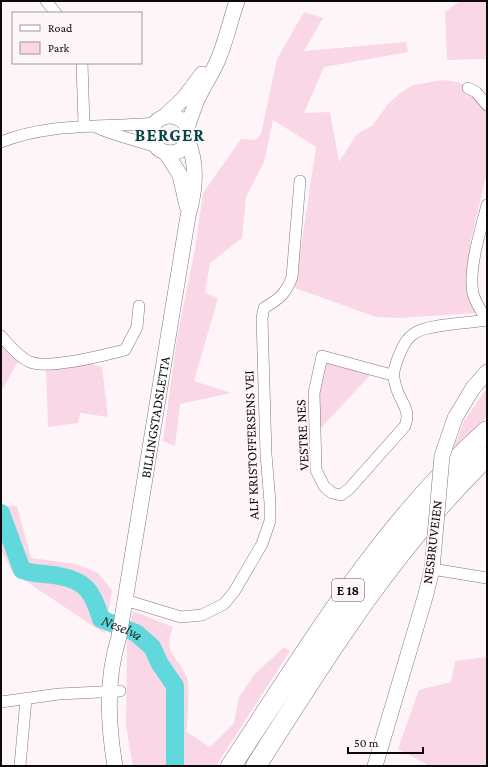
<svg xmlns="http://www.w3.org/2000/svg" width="488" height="767" viewBox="0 0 488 767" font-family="'Crimson Pro',serif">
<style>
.green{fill:#f9d7e7}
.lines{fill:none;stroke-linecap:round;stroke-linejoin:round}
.river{stroke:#61d8db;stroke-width:18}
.street-casing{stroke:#7f777a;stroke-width:12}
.secondary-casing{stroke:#7f777a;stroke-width:16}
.highway-casing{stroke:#7f777a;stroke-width:21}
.street{stroke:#fff;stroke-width:11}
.secondary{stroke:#fff;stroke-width:15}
.highway{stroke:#fff;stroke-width:20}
.secondary-bridge-casing{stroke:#7f777a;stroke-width:16;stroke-linecap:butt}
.secondary-bridge{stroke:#fff;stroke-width:15}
.labels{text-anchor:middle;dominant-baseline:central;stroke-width:4;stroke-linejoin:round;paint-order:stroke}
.shield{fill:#fef5f9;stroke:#555053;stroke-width:1}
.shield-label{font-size:13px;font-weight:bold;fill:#0d0a0c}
.street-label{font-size:14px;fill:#0d0a0c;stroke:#fef5f9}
.water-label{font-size:15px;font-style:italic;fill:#182e2e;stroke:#fef5f9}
.district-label{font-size:18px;font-weight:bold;letter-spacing:1px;fill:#024648;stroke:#fef5f9}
</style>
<rect width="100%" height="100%" fill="#fef5f9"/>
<path class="green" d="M 460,1 L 487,1 L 487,59 L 447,60 L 445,12 Z
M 304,12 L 323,18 L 304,51 L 406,42 L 408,52 L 324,67 L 304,113 L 330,112 L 339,162 L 357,134 L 373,125 L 388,104 L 399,94 L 413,85 L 443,80 L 457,82 L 473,89 L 487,109 L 487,172 L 471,240 L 467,268 L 467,295 L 476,313 L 398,318 L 376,317 L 295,288 L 316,147 L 273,120 L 264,162 L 246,197 L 242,238 L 210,263 L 205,293 L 218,298 L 194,381 L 231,393 L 180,404 L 175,446 L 163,441 L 177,338 L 195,249 L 203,193 L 241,139 L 255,140 L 261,134 L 277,59 Z
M 1,339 L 19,360 L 1,392 Z
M 328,362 L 372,373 L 320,429 C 319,411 314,375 328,362 Z
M 88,363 L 102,367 L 108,417 L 80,413 L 78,423 L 48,427 L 46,368 Z
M 487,388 L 487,417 L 453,450 L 464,421 Z
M 1,503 L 2,506 L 17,506 L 31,558 L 76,564 L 98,573 L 112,590 L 105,634 L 12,572 L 1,550 Z
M 133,611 L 173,627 C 162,656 179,655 187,678 C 190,689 187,719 187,732 L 210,747 L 234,723 L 239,697 L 254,675 L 284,647 L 290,651 L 216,766 L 133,766 L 126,726 L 127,641 Z
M 487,657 L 487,766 L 430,766 L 398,749 L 419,690 L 451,682 L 455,661 Z"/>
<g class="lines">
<path class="river" id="s1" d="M 1,513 L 22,570 C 36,575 45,573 59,576 C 87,581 93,593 101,619 L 136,633 L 152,647 L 160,664 L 175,686 L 175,766"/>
<defs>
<path id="street" d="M 46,1 L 56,13
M 82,63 L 84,125
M 468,88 L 476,92 L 487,105
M 96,127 C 115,136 136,140 156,147
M 1,142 C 51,122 103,128 155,123
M 487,205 C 481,229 468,269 473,293 C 475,303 482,312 487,320
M 1,336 C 9,345 18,356 28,361 C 45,371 105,355 125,350 L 137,327 L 139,306
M 392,375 L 322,356 L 314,393 L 316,470 L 324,486 L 332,493 L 341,495 L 349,489 L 405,426 C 411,411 402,404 397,390 C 392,375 393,372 398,358 C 402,348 406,338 415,333 C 427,324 471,323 487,320
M 432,569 L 487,578
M 125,600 L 181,617 L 202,615 L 224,604 L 234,592 L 262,544 L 270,521 L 270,503 L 266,454 L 262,318 L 264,308 C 279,299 286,294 292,277 L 300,181
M 1,702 L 59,694 L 120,691
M 20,766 L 26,699"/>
<g id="secondary">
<path d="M 164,117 L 184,98 L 202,74"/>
<path d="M 188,127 C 174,104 142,121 154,143 C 160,155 177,156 185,146 C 190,139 187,134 188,126 C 189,120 192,114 194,108 C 199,92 210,78 217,62 C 226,42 230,21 237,1"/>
<path d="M 166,153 L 180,175 L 187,206"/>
<path d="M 455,418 L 473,388 L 487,372"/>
<path id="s2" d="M 115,766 C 108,725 106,677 119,637 L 188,216 C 195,192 198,165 188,142"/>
<path d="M 375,766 L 426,594 L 432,569 L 434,547"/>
</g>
<path id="highway" d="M 231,766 C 308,649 381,526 487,431
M 256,766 C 326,655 393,548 487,456"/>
</defs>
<use href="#street" class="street-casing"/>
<use href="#secondary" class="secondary-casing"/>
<use href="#highway" class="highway-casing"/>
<use href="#street" class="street"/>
<use href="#secondary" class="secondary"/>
<use href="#highway" class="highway"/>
<defs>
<path id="secondary-bridge" d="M 434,547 L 442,456 L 455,418"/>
</defs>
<use href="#secondary-bridge" class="secondary-bridge-casing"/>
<use href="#secondary-bridge" class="secondary-bridge"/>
</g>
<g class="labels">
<rect class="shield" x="332" y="579" width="32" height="22" rx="3"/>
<g class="shield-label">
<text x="348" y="590">E 18</text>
</g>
<g class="street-label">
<text stroke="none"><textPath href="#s2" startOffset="353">BILLINGSTADSLETTA</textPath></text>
<text transform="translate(302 435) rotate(-93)">VESTRE NES</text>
<text transform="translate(251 445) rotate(-92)">ALF KRISTOFFERSENS VEI</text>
<text transform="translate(432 542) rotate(-83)">NESBRUVEIEN</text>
</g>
<g class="water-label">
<text stroke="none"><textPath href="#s1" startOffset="186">Neselva</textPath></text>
</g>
<g class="district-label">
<text x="170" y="135">BERGER</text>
</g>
</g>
<rect width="488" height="767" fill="none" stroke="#0d0a0c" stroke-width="4"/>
<rect x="12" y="12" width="130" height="52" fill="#fef5f9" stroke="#9e979a"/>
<rect x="20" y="25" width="20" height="6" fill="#ffffff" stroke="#9e979a"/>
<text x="48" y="32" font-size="12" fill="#0d0a0c">Road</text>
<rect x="20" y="42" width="20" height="12" fill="#f9d7e7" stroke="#9e979a"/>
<text x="48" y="52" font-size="12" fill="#0d0a0c">Park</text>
<path d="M348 747v6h75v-6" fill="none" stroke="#0d0a0c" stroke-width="2"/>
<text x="354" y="747" font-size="12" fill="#0d0a0c" stroke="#fef5f9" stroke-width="3" paint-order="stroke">50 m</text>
</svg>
